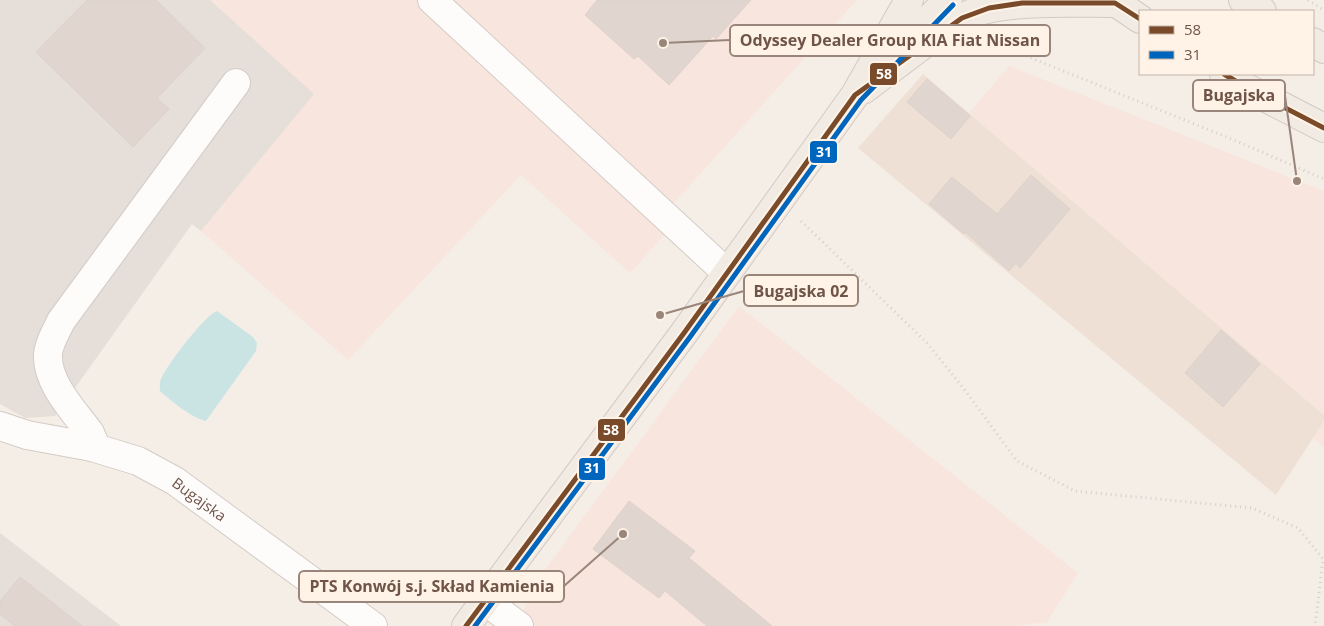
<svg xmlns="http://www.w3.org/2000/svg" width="1324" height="626" viewBox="0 0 1324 626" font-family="'Open Sans',sans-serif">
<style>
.residential{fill:#eee0d4}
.commercial{fill:#f8e5dd}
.industrial{fill:#e6ded8}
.water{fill:#cae4e4}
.building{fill:#e1d6cf;stroke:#ddd1ca}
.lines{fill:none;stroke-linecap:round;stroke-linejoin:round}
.minor-casing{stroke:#d3cbc5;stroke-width:30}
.major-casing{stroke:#d3c9c4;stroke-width:30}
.path{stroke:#d6cdc9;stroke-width:3;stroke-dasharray:1 4;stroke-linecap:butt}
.minor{stroke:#fefcfb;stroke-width:28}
.major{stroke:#f1ebe4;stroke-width:28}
.bus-1-casing{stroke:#fef3e6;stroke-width:9}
.bus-2-casing{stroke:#fef3e6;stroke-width:9}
.bus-1{stroke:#7a4b2a;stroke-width:5}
.bus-2{stroke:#0065bd;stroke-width:5}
.labels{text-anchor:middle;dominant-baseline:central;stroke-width:4;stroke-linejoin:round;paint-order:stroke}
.street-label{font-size:15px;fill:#705449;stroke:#fef3e6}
.leader{fill:none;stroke:#9a857a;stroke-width:2}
.callout-dot{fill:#9a857a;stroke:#fef3e6;stroke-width:2}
.callout{fill:#fef3e6;stroke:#9a857a;stroke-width:2}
.callout-label{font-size:16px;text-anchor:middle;font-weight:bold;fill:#705449}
.line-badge{stroke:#fef3e6;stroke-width:2}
.badge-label{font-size:14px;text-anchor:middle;font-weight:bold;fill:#fff}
</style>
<rect width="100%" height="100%" fill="#f5eee7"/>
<path class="residential" d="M 923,74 L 1324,415 L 1324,421 L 1276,495 L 858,148 Z"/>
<path class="commercial" d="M 210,0 L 855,0 L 856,1 L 655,224 L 665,234 L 630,273 L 521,175 L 348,360 L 201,231 L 314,94 Z
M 1009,66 L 1324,191 L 1324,415 L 969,113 Z
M 739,306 L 1078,573 L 1047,622 L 1017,626 L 512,626 L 525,608 L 533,586 Z
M 1324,421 L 1324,448 L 1313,438 Z"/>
<path class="industrial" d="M 0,0 L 210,0 L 314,94 L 201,231 L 192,224 L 55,416 L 25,418 L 0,404 Z
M 0,533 L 121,626 L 0,626 Z"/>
<path class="water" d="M 217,311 L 253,337 L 257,343 L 256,351 L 206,421 C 192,418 171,401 160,391 C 160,387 159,383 161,379 C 167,365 203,317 217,311 Z"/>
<path class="building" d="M 87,0 L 156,0 L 205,48 L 157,98 L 169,109 L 133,147 L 36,52 Z
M 597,0 L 751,0 L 716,39 L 713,36 L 669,85 L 638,56 L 634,59 L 585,15 Z
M 927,79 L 970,116 L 951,139 L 907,102 Z
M 1031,175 L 1070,209 L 1020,268 L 1016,263 L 1009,271 L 965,232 L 964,234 L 929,204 L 952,177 L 997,214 Z
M 1221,330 L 1260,364 L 1223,407 L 1185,373 Z
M 629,501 L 695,551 L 689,558 L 772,626 L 707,626 L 665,591 L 659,598 L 593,549 Z
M 20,577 L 82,626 L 15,626 L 0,614 L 0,601 Z"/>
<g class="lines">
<defs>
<g id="minor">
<path d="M 432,0 L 727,273"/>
<path id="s1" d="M 0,426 L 27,435 L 92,447 L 138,461 L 175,481 L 373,626"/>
<path d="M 92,447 L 93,440 L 90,433 C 75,412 46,383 48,354 C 49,342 56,332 61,321 L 236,83"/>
<path d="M 485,601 L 519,626"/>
</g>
<path id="major" d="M 1112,0 L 1140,19
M 1243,0 L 1262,11
M 910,38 L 948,0
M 1313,42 L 1324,49
M 1224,74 L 1247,88 L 1324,128
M 863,90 C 883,75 903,60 924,44 C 940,33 957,19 975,12 C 1016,0 1072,3 1115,3
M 466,626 L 684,333 L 855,95 L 909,0"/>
</defs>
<use href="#minor" class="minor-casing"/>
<use href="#major" class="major-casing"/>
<path class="path" d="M 1308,0 L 1324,10
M 989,41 L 1234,140 L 1324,179
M 801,221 L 927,343 L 964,389 L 1017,461 L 1075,491 L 1252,508 L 1298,528 L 1323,559 L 1315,626"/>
<use href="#minor" class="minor"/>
<use href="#major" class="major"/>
<defs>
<path id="bus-1" d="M 1224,74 L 1247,88 L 1324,128
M 466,626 L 684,333 L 855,95 L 962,18 L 989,8 L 1022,3 L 1115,3 L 1140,19"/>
<path id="bus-2" d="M 475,626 L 690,337 L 861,100 L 953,5"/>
</defs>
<use href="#bus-1" class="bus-1-casing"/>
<use href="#bus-2" class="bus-2-casing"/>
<use href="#bus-1" class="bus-1"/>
<use href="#bus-2" class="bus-2"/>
</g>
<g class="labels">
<g class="street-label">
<text stroke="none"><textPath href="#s1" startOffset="215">Bugajska</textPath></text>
</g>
</g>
<path class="leader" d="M663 43L730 40M1297 181L1285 96M660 315L744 291M623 534L564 586"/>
<g class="callout-dot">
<circle cx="663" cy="43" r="5"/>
<circle cx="1297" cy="181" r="5"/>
<circle cx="660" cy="315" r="5"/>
<circle cx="623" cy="534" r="5"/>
</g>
<g class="callout">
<rect x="730" y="25" width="320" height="31" rx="5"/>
<rect x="1193" y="80" width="92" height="31" rx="5"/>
<rect x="744" y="275" width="114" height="31" rx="5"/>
<rect x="299" y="571" width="265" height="31" rx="5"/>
</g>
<g class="callout-label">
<text x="890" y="46">Odyssey Dealer Group KIA Fiat Nissan</text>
<text x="1239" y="101">Bugajska</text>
<text x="801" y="297">Bugajska 02</text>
<text x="432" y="592">PTS Konwój s.j. Skład Kamienia</text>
</g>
<g class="line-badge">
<rect x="869" y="62" width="29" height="24" rx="5" fill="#7a4b2a"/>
<rect x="809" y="140" width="29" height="24" rx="5" fill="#0065bd"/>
<rect x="597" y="418" width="29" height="24" rx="5" fill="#7a4b2a"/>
<rect x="578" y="457" width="28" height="24" rx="5" fill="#0065bd"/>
</g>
<g class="badge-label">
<text x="884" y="79">58</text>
<text x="824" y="157">31</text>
<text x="611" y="435">58</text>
<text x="592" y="473">31</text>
</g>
<rect x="1139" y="10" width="175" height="65" fill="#fef3e6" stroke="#c5b3a7"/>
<rect x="1149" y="26" width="25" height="8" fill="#7a4b2a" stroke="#c5b3a7"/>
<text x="1184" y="35" font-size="15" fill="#705449">58</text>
<rect x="1149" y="51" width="25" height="8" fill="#0065bd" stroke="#c5b3a7"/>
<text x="1184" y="60" font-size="15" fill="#705449">31</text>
</svg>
